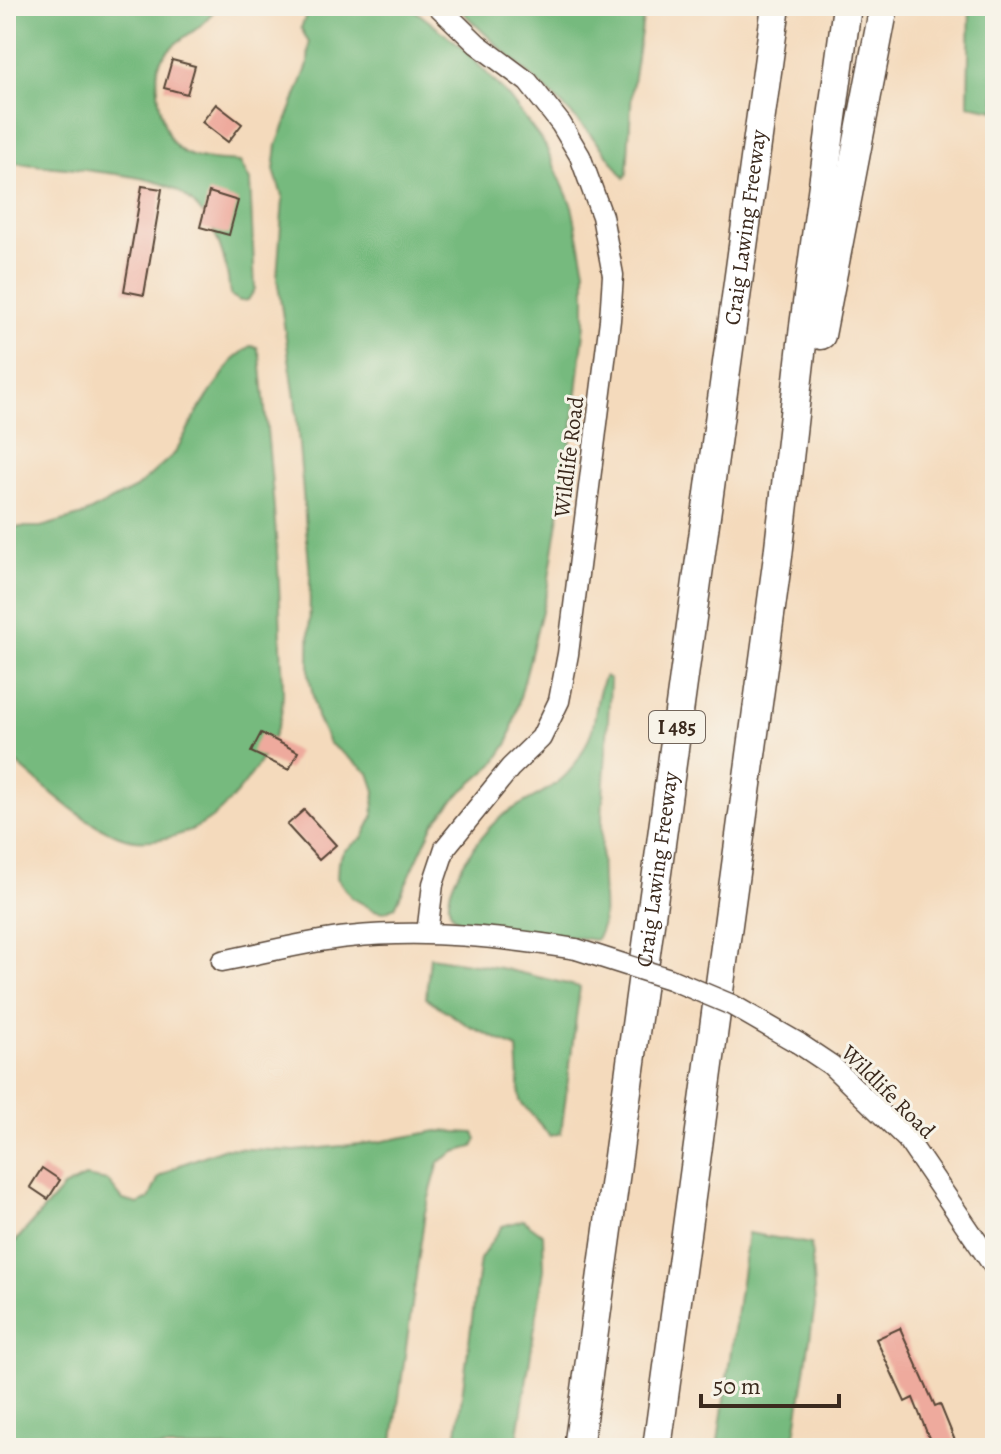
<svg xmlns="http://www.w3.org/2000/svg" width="1001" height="1454" viewBox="0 0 1001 1454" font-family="Alegreya,serif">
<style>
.forest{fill:#76ba7e;stroke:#58724e;stroke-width:2}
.building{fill:#eeaa9d}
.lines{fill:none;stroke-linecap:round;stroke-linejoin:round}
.minor-casing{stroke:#574436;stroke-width:23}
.highway-casing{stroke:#574436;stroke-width:31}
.minor{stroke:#fff;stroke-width:20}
.highway{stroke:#fff;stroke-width:28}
.minor-bridge-casing{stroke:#574436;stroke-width:23;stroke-linecap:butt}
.minor-bridge{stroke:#fff;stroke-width:20}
.labels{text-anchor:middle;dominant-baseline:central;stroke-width:6;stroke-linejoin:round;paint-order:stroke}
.shield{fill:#f7f3e8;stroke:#73665b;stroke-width:2}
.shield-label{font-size:20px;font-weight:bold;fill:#3b2a1e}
.street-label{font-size:22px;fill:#3b2a1e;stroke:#f7f3e8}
</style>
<rect width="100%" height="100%" fill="#f7f3e8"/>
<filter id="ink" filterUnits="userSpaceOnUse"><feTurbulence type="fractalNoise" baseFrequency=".0125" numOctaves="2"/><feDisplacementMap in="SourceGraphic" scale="16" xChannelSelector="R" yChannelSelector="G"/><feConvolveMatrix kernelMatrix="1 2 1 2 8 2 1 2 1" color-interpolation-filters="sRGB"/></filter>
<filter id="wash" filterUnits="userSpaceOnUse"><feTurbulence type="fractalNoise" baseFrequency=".006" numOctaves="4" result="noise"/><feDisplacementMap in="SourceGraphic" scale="32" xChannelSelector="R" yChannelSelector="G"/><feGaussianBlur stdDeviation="1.8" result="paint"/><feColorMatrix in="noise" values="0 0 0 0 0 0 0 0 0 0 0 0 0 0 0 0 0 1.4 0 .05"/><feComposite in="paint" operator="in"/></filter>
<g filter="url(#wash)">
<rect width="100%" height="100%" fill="#f4dabc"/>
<path class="forest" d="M 6,6 L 216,6 C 206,30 177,36 163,57 C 154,69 158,86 159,100 C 168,158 186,159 240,162 L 250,181 L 255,289 L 248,300 L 240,301 L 230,295 C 227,255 213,212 176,190 C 148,172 44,167 6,162 Z
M 315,6 L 409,6 L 461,46 L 507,95 L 545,145 L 572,206 L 585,270 L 585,323 L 573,426 L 547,591 L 515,717 L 508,743 L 494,764 L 458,795 L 434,823 L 395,907 L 384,912 L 374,910 L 351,897 L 337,878 L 338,862 L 344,851 L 363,837 L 373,817 L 375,791 L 369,773 L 329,743 L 317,717 L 309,675 L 310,576 L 295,398 L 277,278 L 283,199 L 274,170 L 277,145 L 308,65 L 309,43 L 301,28 L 307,13 Z
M 457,6 L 645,6 L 632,89 L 627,174 L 624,178 C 580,110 512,64 457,6 Z
M 970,6 L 995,6 L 995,110 L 968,105 Z
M 250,346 L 257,347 L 260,356 C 269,451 279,546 281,641 C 281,667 287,701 278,726 C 266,759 231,808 201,825 C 178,838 144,846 119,836 C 79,821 44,785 10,758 L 6,749 L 6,527 L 41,527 L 83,515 L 136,488 L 175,453 L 198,411 L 233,360 Z
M 605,676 L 610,679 C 608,746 599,813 602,879 C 602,897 608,925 595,940 L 558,935 L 475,930 C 464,925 451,919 449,906 C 446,882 482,832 501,817 C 523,800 555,791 572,768 C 580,758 588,741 592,730 C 597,711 596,693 605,676 Z
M 430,957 L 500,968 L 580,987 L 561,1133 L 550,1136 L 520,1101 L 517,1048 L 469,1026 L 426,998 Z
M 437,1131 L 474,1133 L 477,1139 L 473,1147 L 455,1152 L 439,1162 L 425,1212 L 392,1448 L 8,1448 L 6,1252 L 63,1188 L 85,1177 L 108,1181 L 123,1200 L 138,1204 L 149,1199 L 159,1177 L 180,1165 L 225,1148 L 295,1151 L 378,1142 Z
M 523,1220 L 543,1235 L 544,1269 L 516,1448 L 455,1448 L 480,1259 L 502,1226 Z
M 748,1233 L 811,1244 L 815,1306 L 793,1448 L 717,1448 Z"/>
<g id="blocks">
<path class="building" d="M 172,60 L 195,66 L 187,94 L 164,88 Z
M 216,104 L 242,124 L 228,142 L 202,122 Z
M 142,186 L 162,189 L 144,295 L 124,291 Z
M 209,192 L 238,201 L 229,235 L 200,227 Z
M 261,733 L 298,752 L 289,770 L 251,752 Z
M 304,810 L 336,845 L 319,860 L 287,825 Z
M 42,1168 L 60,1180 L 48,1199 L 30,1187 Z
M 900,1328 L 935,1406 L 940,1404 L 958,1448 L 933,1448 L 913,1398 L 905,1402 L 876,1339 Z"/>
</g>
</g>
<g filter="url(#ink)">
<use href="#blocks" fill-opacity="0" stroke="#574436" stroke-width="2"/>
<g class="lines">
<defs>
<path id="minor" d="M 427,934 L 433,884 L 445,848 L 510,768 L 541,738 L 559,701 L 568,654 L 610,320 L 613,275 L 602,216 L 580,156 L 561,124 L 528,82 L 477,44 L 438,6
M 222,961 C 264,953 307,941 349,937 C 425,929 501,937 576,949
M 798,1043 L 831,1065 L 907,1139 L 995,1268"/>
<g id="highway">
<path d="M 821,335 L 884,6"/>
<path id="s1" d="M 578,1448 L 776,6"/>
<path d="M 657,1448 L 778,556 L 804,326 L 847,6"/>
</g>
</defs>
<use href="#minor" class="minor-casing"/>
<use href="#highway" class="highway-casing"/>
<use href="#minor" class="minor"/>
<use href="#highway" class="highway"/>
<defs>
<path id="minor-bridge" d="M 576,949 L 670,979 L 732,1005 L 798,1043"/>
</defs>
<use href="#minor-bridge" class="minor-bridge-casing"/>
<use href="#minor-bridge" class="minor-bridge"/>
</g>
</g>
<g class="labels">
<rect class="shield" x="649" y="711" width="56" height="32" rx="6"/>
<g class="shield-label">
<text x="677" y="727">I 485</text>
</g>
<g class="street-label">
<text stroke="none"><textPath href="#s1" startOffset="1232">Craig Lawing Freeway</textPath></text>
<text transform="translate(569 457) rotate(-83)">Wildlife Road</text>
<text stroke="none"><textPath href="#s1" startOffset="584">Craig Lawing Freeway</textPath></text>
<text transform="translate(888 1092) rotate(45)">Wildlife Road</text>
</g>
</g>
<rect width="1001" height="1454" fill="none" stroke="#f7f3e8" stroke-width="32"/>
<path d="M701 1394v12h138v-12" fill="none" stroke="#3b2a1e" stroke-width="4"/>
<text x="713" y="1394" font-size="24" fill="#3b2a1e" stroke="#f7f3e8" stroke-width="6" paint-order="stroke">50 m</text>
</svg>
